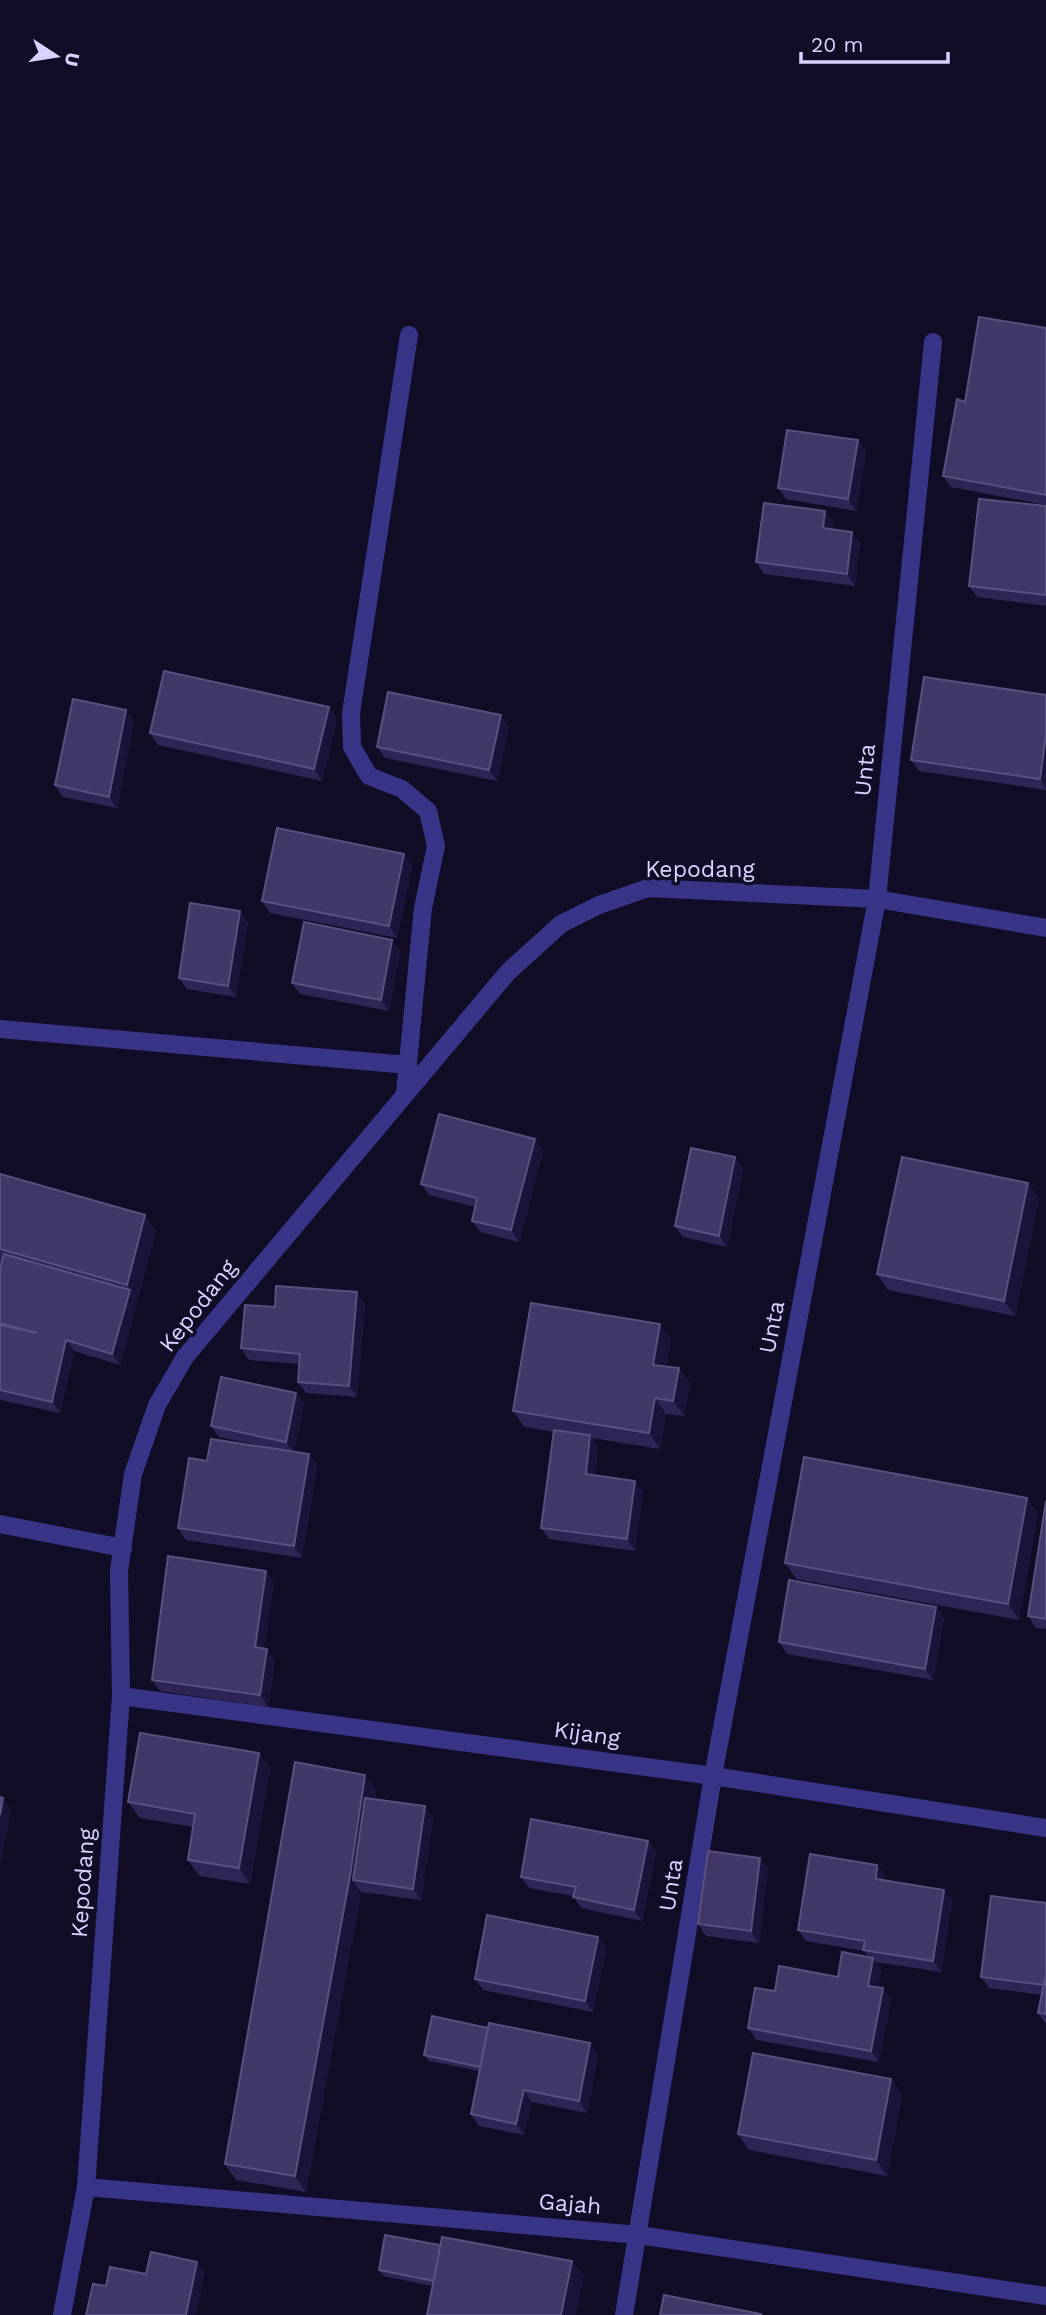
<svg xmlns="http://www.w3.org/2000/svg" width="1046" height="2315" viewBox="0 0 1046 2315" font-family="'Work Sans',sans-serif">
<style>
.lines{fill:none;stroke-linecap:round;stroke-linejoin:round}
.street{stroke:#383589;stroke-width:18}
.wall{fill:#2f2555}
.shaded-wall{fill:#1b143a}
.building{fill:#413867;stroke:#59507f;stroke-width:2}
.labels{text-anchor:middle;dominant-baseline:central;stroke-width:7;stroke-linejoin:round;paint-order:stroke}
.street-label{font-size:23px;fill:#d8d2ff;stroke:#110d26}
</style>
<rect width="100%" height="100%" fill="#110d26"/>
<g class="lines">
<path class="street" d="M 0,1029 L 408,1065
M 405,1093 L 423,908 L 436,846 L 428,811 L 402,789 L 369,776 L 352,747 L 351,713 L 409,335
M 0,1524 L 123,1548
M 121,1696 L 713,1776 L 1046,1828
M 86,2187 L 639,2235 L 1046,2296
M 62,2315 L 86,2187 L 121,1696 L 119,1571 L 133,1474 L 157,1405 L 185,1357 L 508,972 L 561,924 L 599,905 L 648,888 L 877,899 L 1046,928
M 624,2315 L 713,1776 L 877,899 L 933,342"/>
</g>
<path class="wall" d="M 1046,328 L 1046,505 L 951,487 L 943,476 L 965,402 Z
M 858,440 L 866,452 L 856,511 L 786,499 L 778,488 Z
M 1046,506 L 1046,606 L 977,597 L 969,586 Z
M 825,511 L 833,523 L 832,529 L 852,532 L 860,543 L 855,586 L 764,574 L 756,562 Z
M 1046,695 L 1046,790 L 919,771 L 911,760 Z
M 329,707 L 337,719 L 322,781 L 158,745 L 150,733 Z
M 126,710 L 134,722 L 117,808 L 63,797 L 55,785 Z
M 509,727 L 497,781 L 385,758 L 377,747 Z
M 412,865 L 397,938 L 270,913 L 262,901 Z
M 248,922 L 236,997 L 187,989 L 179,978 Z
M 400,951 L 389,1011 L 300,994 L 292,983 Z
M 535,1139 L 543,1151 L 519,1242 L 480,1232 L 472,1221 L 475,1207 L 429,1195 L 421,1184 Z
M 735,1157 L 743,1168 L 727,1247 L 683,1237 L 675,1226 Z
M 0,1174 L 145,1215 L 156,1231 L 120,1365 L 74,1351 L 60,1413 L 0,1400 L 0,1268 L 1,1263 L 0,1263 Z
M 1028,1183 L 1039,1199 L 1015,1316 L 888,1290 L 877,1274 Z
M 365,1304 L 357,1397 L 306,1393 L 298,1382 L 300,1364 L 249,1360 L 241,1348 L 275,1307 Z
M 671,1340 L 666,1367 L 679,1368 L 690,1384 L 684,1416 L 666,1414 L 660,1449 L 592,1438 L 598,1447 L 595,1475 L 643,1492 L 635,1551 L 549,1539 L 541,1528 L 554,1432 L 524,1427 L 513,1411 Z
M 296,1393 L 304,1404 L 294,1452 L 309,1454 L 317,1465 L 302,1558 L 186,1540 L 178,1528 L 207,1461 L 272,1448 L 219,1437 L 211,1426 Z
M 1027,1498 L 1038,1514 L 1019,1620 L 796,1579 L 785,1563 Z
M 1046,1501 L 1046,1629 L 1036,1628 L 1028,1616 Z
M 274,1582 L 264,1649 L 275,1660 L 268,1707 L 160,1691 L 152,1680 Z
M 936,1607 L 944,1618 L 933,1680 L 787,1654 L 779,1642 Z
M 259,1753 L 270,1769 L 250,1884 L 199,1876 L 188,1860 L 193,1827 L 140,1818 L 128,1802 Z
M 365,1775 L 376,1790 L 375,1799 L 425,1806 L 433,1818 L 421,1900 L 361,1892 L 306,2192 L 236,2180 L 225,2164 Z
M 648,1841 L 656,1853 L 642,1921 L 581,1908 L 573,1896 L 529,1888 L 521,1877 Z
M 760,1858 L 768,1870 L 759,1943 L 706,1936 L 698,1924 Z
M 877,1865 L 885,1876 L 885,1880 L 944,1890 L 952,1901 L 941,1972 L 876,1962 L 881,1970 L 878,1987 L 883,1988 L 891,1999 L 879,2062 L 756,2040 L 748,2028 L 775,1991 L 838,1977 L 869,1957 L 864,1951 L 806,1941 L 798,1930 Z
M 1046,1903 L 1046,2024 L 1038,2013 L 1042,1995 L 989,1988 L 981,1977 Z
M 598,1937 L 606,1949 L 593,2012 L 483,1990 L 475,1979 Z
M 488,2028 L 590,2043 L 598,2055 L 587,2113 L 532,2102 L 524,2135 L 479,2126 L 471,2114 L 479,2071 L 429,2061 L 424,2055 Z
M 891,2079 L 902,2094 L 887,2176 L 749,2150 L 738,2134 Z
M 440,2245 L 572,2261 L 584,2277 L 433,2286 L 383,2276 L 379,2270 Z"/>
<path class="shaded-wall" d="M 858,440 L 866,452 L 856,511 L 848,499 Z
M 825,511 L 833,523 L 831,540 L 823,528 Z
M 852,532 L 860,543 L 855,586 L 847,574 Z
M 329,707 L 337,719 L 322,781 L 314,769 Z
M 126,710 L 134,722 L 117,808 L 109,797 Z
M 501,715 L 509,727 L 497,781 L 489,770 Z
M 1046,735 L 1046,788 L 1040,779 Z
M 404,854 L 412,865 L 397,938 L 389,926 Z
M 240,911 L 248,922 L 236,997 L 228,986 Z
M 392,940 L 400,951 L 389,1011 L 381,1000 Z
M 535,1139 L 543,1151 L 519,1242 L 511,1230 Z
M 735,1157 L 743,1168 L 727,1247 L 719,1236 Z
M 1028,1183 L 1039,1199 L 1015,1316 L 1004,1301 Z
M 145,1215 L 156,1231 L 120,1365 L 112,1354 L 130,1290 L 127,1285 Z
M 357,1292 L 365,1304 L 357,1397 L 349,1386 Z
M 660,1324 L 671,1340 L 664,1381 L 653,1365 Z
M 66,1340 L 74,1351 L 60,1413 L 52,1402 Z
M 679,1368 L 690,1384 L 684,1416 L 673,1401 Z
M 296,1393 L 304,1404 L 294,1453 L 286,1442 Z
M 655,1398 L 666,1414 L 660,1449 L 649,1433 Z
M 590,1435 L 598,1447 L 594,1485 L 586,1474 Z
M 309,1454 L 317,1465 L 302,1558 L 294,1546 Z
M 635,1481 L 643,1492 L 635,1551 L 627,1539 Z
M 1027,1498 L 1038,1514 L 1019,1620 L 1008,1604 Z
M 266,1571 L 274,1582 L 263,1659 L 255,1647 Z
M 936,1607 L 944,1618 L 933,1680 L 925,1669 Z
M 267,1649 L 275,1660 L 268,1707 L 260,1695 Z
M 259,1753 L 270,1769 L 250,1884 L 239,1868 Z
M 365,1775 L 376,1790 L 363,1882 L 353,1880 L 361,1892 L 306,2192 L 295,2176 Z
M 3,1798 L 11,1809 L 0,1867 L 0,1815 Z
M 425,1806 L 433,1818 L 421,1900 L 413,1889 Z
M 648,1841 L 656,1853 L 642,1921 L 634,1910 Z
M 760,1858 L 768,1870 L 759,1943 L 751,1931 Z
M 877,1865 L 885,1876 L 884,1890 L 876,1879 Z
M 944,1890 L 952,1901 L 941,1972 L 933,1961 Z
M 598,1937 L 606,1949 L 593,2012 L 585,2001 Z
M 873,1958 L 881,1970 L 876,1997 L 868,1986 Z
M 883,1988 L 891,1999 L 879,2062 L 871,2051 Z
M 590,2043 L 598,2055 L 587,2113 L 579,2101 Z
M 891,2079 L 902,2094 L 887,2176 L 876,2160 Z
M 524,2090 L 532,2102 L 524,2135 L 516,2124 Z
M 572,2261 L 584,2277 L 576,2315 L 561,2315 Z
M 197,2262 L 205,2273 L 196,2315 L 186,2315 Z"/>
<path class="building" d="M 979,317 L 1046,328 L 1046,495 L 943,476 L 957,399 L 965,402 Z
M 787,430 L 858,440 L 848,499 L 778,488 Z
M 979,499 L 1046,506 L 1046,595 L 969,586 Z
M 764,503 L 825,511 L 823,528 L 852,532 L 847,574 L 756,562 Z
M 164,671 L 329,707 L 314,769 L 150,733 Z
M 924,677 L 1046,695 L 1046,735 L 1040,779 L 911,760 Z
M 388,692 L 501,715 L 489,770 L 377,747 Z
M 73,699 L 126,710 L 109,797 L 55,785 Z
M 277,828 L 404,854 L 389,926 L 262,901 Z
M 190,903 L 240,911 L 228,986 L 179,978 Z
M 304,922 L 392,940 L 381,1000 L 292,983 Z
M 439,1114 L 535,1139 L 511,1230 L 472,1221 L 477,1198 L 421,1184 Z
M 691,1148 L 735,1157 L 719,1236 L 675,1226 Z
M 902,1157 L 1028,1183 L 1004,1301 L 877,1274 Z
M 0,1174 L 145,1215 L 127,1285 L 0,1249 Z
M 4,1254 L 130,1290 L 112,1354 L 66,1340 L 52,1402 L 0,1390 L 0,1325 L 37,1333 L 0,1323 L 0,1269 Z
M 276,1286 L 357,1292 L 349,1386 L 298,1382 L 300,1354 L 241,1348 L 245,1305 L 275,1307 Z
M 531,1303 L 660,1324 L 653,1365 L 679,1368 L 673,1401 L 655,1398 L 649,1433 L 513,1411 Z
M 221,1377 L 296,1393 L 286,1442 L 211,1426 Z
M 554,1430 L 590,1435 L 586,1474 L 635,1481 L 627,1539 L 541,1528 Z
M 211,1439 L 309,1454 L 294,1546 L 178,1528 L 189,1458 L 207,1461 Z
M 804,1457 L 1027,1498 L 1008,1604 L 785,1563 Z
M 1046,1501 L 1046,1619 L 1028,1616 Z
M 168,1556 L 266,1571 L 255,1647 L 267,1649 L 260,1695 L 152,1680 Z
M 789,1580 L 936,1607 L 925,1669 L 779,1642 Z
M 140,1733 L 259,1753 L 239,1868 L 188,1860 L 195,1814 L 128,1802 Z
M 295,1762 L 365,1775 L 350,1876 L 295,2176 L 225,2164 Z
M 0,1797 L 3,1798 L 0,1815 Z
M 365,1798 L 425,1806 L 413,1889 L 353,1880 Z
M 531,1819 L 648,1841 L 634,1910 L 573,1897 L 576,1887 L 521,1877 Z
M 708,1851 L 760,1858 L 751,1931 L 698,1924 Z
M 810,1854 L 877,1865 L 876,1879 L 944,1890 L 933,1961 L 863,1950 L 865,1941 L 798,1930 Z
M 991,1896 L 1046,1903 L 1046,1974 L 1044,1985 L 981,1977 Z
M 487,1915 L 598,1937 L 585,2001 L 475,1979 Z
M 842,1952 L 873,1958 L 868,1986 L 883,1988 L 871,2051 L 748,2028 L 755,1988 L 775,1991 L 779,1966 L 838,1977 Z
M 1046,1974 L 1046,2014 L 1038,2013 Z
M 432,2016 L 488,2028 L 480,2067 L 424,2055 Z
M 489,2023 L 590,2043 L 579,2101 L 524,2090 L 516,2124 L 471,2114 Z
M 753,2053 L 891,2079 L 876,2160 L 738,2134 Z
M 385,2235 L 440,2245 L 434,2281 L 379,2270 Z
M 442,2237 L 572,2261 L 561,2315 L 427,2315 Z
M 151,2252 L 197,2262 L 186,2315 L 86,2315 L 93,2284 L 106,2286 L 110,2267 L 146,2274 Z
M 664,2295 L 761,2314 L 761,2315 L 660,2315 Z"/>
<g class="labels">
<g class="street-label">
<text transform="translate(865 770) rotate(-84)">Unta</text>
<text x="700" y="869">Kepodang</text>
<text transform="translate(198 1306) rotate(-52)">Kepodang</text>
<text transform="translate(772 1327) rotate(-79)">Unta</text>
<text transform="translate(587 1734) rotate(8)">Kijang</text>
<text transform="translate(83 1883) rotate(-86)">Kepodang</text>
<text transform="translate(671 1885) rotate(-81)">Unta</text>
<text transform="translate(570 2204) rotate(5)">Gajah</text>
</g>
</g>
<g transform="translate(56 56) rotate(102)" stroke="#110d26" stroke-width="5" paint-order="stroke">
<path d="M0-5L12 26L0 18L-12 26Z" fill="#d8d2ff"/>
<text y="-10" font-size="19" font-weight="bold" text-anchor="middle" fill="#d8d2ff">U</text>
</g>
<path d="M801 52v10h147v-10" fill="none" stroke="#d8d2ff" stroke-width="3.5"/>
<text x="811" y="52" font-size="21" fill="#d8d2ff" stroke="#110d26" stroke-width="5" paint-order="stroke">20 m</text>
</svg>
